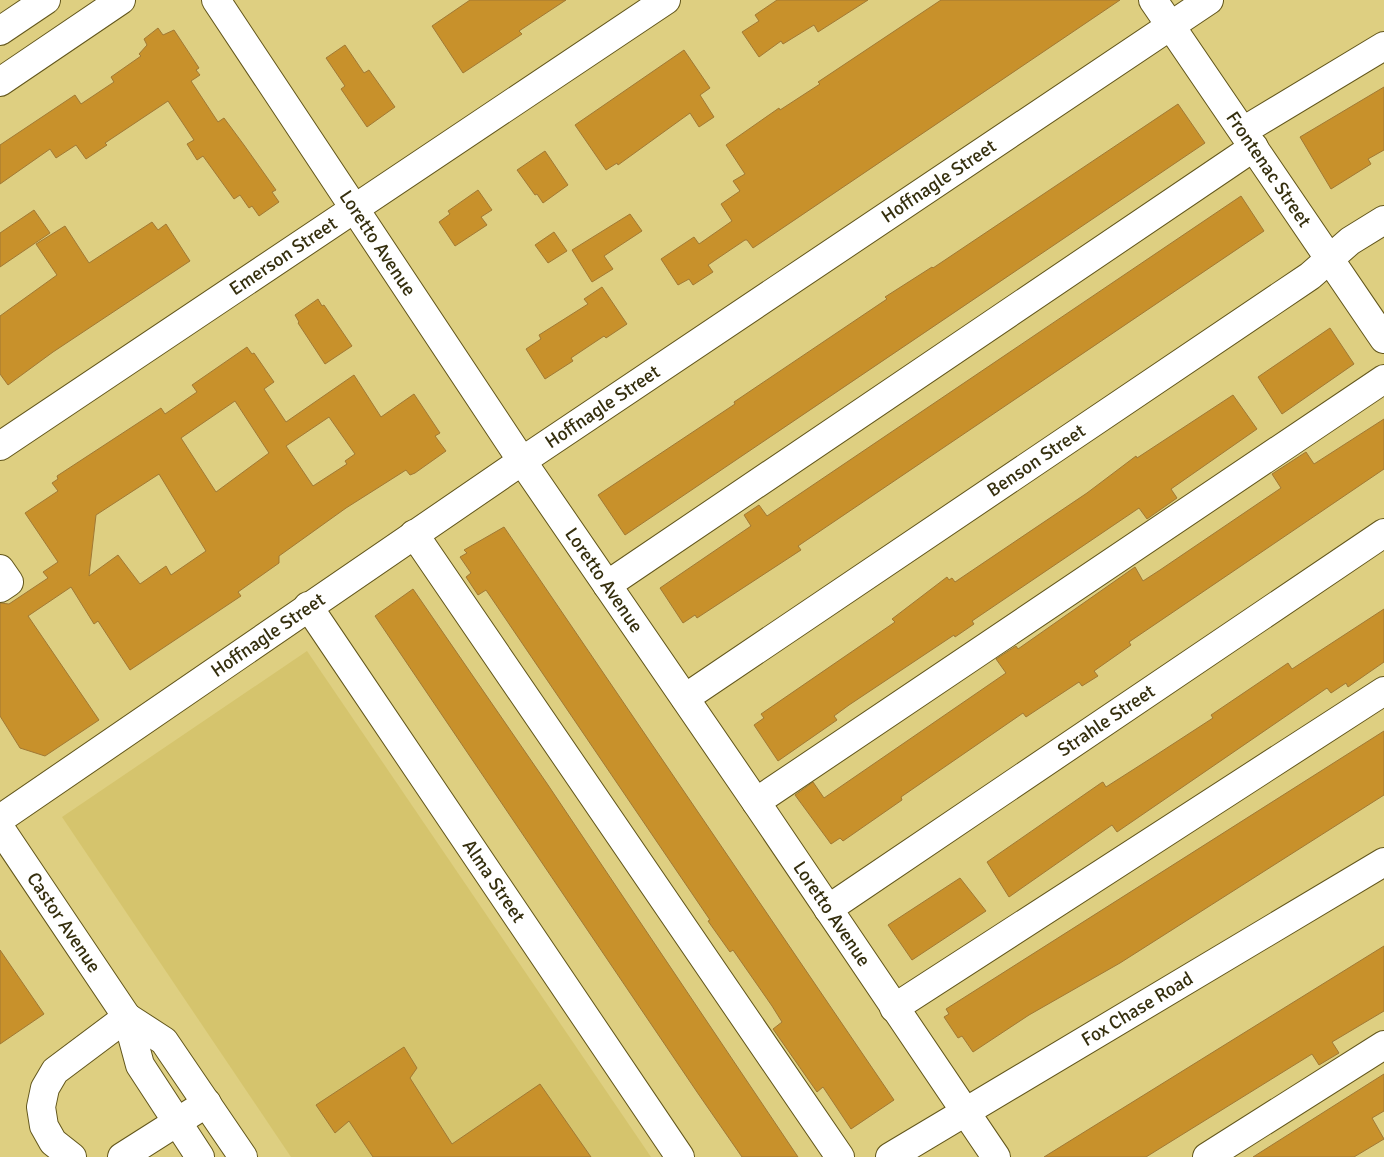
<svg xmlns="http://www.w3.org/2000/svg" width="1384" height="1157" viewBox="0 0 1384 1157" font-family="Signika,sans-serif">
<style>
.built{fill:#d5c46d}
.building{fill:#c8912b;stroke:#a17934;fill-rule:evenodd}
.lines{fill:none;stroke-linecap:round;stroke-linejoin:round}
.minor-casing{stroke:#62561b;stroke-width:30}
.major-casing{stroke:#62561b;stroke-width:30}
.minor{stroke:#fff;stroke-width:28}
.major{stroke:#fff;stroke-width:28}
.labels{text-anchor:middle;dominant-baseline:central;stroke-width:4.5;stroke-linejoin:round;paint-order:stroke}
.street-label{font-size:19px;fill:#352f0e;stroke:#decf81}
</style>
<rect width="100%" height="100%" fill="#decf81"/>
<path class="built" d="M 307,651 L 651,1157 L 291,1157 L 62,817 Z"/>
<path class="building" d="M 470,0 L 566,0 L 519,31 L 522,34 L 463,73 L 432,26 Z
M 777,0 L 868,0 L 818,32 L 814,25 L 783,44 L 781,41 L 759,57 L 742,32 L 759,21 L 755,15 Z
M 941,0 L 1120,0 L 753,248 L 747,240 L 745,240 L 708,265 L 713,272 L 693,285 L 689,279 L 678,285 L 661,259 L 694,237 L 699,244 L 732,221 L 721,204 L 740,191 L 733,181 L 745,174 L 726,145 L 779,108 L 780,110 L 820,84 L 818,82 Z
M 158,28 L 163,35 L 174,30 L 199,68 L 196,70 L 200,75 L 191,81 L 218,122 L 224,118 L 244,145 L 276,190 L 272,192 L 279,202 L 259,216 L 252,206 L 249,208 L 240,195 L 234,199 L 203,156 L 197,160 L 187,144 L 194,140 L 168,101 L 105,143 L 107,145 L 86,159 L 76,145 L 56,158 L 50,149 L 0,184 L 0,145 L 75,95 L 81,104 L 114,82 L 111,77 L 141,56 L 139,54 L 147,45 L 144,39 Z
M 345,45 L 364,73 L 369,70 L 395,107 L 367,127 L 341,89 L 345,86 L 326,58 Z
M 684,50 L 710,88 L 700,95 L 714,117 L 699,127 L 690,113 L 618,165 L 617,163 L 606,170 L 575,125 Z
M 1384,87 L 1384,150 L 1368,159 L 1371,164 L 1331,189 L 1300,137 Z
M 1178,104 L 1205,143 L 625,535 L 598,495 L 735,404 L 734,402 L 887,299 L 885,297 L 932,267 L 933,268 Z
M 545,151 L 568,185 L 543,203 L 537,194 L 535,195 L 517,170 Z
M 478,190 L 492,210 L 481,217 L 487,225 L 455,246 L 439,222 L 450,214 L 448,211 Z
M 1241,196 L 1264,231 L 798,546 L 801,550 L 697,618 L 695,615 L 683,623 L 660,588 L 751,526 L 744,515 L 759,505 L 767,516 Z
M 34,210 L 50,233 L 0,267 L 0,233 Z
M 630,214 L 642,231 L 604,256 L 613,269 L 592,282 L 572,250 Z
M 152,222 L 158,230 L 166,224 L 190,261 L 53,352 L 8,385 L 0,374 L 0,316 L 57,275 L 36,244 L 65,226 L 89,263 Z
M 554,232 L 567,251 L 548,263 L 535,245 Z
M 602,287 L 627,324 L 606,338 L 604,336 L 571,358 L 573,361 L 545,379 L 526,349 L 541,339 L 539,335 L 588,304 L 584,299 Z
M 318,299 L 322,306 L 324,305 L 352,346 L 325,364 L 298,323 L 299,322 L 295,315 Z
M 1330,328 L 1354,364 L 1282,414 L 1258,377 Z
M 247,347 L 252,354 L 254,353 L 274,382 L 264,389 L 286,422 L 354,375 L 381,417 L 414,394 L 440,433 L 435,436 L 446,451 L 415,473 L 410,475 L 406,470 L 346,508 L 279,556 L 279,563 L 238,592 L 241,596 L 130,670 L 98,621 L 94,624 L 71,587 L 28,616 L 99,720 L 45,756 L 20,748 L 0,716 L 0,603 L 9,604 L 48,578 L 43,572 L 58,562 L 25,513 L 58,491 L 52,483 L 58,479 L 57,476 L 161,408 L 165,414 L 197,392 L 192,385 ZM 235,401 L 269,453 L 216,492 L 181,438 ZM 329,417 L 355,454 L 345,461 L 347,464 L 313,486 L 286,446 ZM 159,474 L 206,551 L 171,575 L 166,566 L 140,584 L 118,555 L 89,576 L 96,515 Z
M 1233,395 L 1257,429 L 1171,489 L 1177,498 L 1147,519 L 1139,508 L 972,621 L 974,624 L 955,637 L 954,635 L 849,705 L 834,716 L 837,720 L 778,761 L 754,725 L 764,718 L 761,714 L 895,622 L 892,619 L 947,577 L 949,580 L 952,578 L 955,582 L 1087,493 L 1136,456 L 1137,458 Z
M 1384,419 L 1384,469 L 1129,642 L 1131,645 L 1094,671 L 1098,676 L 1082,686 L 1079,682 L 1026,717 L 1023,713 L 901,797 L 902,800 L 843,841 L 840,838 L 831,844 L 795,795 L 813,782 L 824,798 L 1006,673 L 996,659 L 1016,646 L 1018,649 L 1135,567 L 1143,581 L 1160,570 L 1281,488 L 1272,474 L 1306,452 L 1314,464 Z
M 504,527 L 894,1100 L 851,1129 L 823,1087 L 817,1092 L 773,1029 L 782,1022 L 772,1006 L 733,950 L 730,952 L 708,921 L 710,920 L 486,590 L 478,595 L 466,577 L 471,573 L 460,557 L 467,553 L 464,550 Z
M 413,589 L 548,785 L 798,1157 L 742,1157 L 697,1092 L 375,616 Z
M 1384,609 L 1384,662 L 1348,687 L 1346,683 L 1331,693 L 1327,688 L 1117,832 L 1112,825 L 1009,897 L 987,862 L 1101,783 L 1103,782 L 1106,787 L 1153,757 L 1213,718 L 1211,715 L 1288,663 L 1292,669 Z
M 1384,731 L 1384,795 L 1120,963 L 1029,1015 L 973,1052 L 962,1036 L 958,1038 L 944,1017 L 949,1014 L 946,1009 Z
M 960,878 L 986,911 L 912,960 L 888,925 Z
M 1384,946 L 1384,1011 L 1332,1042 L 1339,1053 L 1319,1065 L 1312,1054 L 1146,1157 L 1044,1157 Z
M 0,950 L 44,1014 L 0,1044 Z
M 404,1047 L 417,1068 L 410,1078 L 452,1144 L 540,1084 L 591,1157 L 373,1157 L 349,1121 L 335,1133 L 316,1105 Z
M 1384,1074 L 1384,1111 L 1372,1118 L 1384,1139 L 1354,1157 L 1253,1157 Z"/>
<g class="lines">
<defs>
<g id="minor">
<path id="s1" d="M 216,0 L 522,461 L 756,802 L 996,1157"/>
<path id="s2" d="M 1153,0 L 1384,339"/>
<path d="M 0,31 L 46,0"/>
<path d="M 0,82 L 121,0"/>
<path d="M 1243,131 L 1384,46"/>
<path id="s3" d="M 0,446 L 666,0"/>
<path d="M 414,534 L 840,1157"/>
<path d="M 0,569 L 9,582 L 0,588"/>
<path d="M 607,585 L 1254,147"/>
<path id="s4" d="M 308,606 L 680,1157"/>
<path id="s5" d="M 685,698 L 1310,276 L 1350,241 L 1384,220"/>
<path d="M 756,802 L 1384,379"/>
<path id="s6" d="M 0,819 L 522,461 L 1209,0"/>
<path id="s7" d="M 828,909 L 1384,533"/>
<path d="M 894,1008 L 1384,691"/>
<path d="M 72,1157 L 53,1142 L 44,1126 L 41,1107 L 45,1088 L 55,1071 L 127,1017"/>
<path d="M 122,1157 L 207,1103"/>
<path id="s8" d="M 890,1157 L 1384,862"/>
<path d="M 1207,1157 L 1384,1045"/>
</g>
<g id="major">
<path id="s9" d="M 0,828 L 127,1017 L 140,1065 L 200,1157"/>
<path d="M 127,1017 L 164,1041 L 243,1157"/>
</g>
</defs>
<use href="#minor" class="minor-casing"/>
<use href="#major" class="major-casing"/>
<use href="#minor" class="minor"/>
<use href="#major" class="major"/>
</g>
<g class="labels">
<g class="street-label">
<text stroke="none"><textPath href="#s2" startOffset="205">Frontenac Street</textPath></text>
<text stroke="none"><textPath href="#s6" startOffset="1135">Hoffnagle Street</textPath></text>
<text stroke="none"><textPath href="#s1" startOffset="292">Loretto Avenue</textPath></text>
<text stroke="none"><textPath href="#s3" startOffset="341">Emerson Street</textPath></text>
<text stroke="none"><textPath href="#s6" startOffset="730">Hoffnagle Street</textPath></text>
<text stroke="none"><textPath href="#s5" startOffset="424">Benson Street</textPath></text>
<text stroke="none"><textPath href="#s1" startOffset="698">Loretto Avenue</textPath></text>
<text stroke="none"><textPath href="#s6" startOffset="325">Hoffnagle Street</textPath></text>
<text stroke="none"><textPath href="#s7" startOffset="336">Strahle Street</textPath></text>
<text stroke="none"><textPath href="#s4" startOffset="332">Alma Street</textPath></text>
<text stroke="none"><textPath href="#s1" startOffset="1102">Loretto Avenue</textPath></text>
<text stroke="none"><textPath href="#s9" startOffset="114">Castor Avenue</textPath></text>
<text stroke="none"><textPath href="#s8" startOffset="288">Fox Chase Road</textPath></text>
</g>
</g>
</svg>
